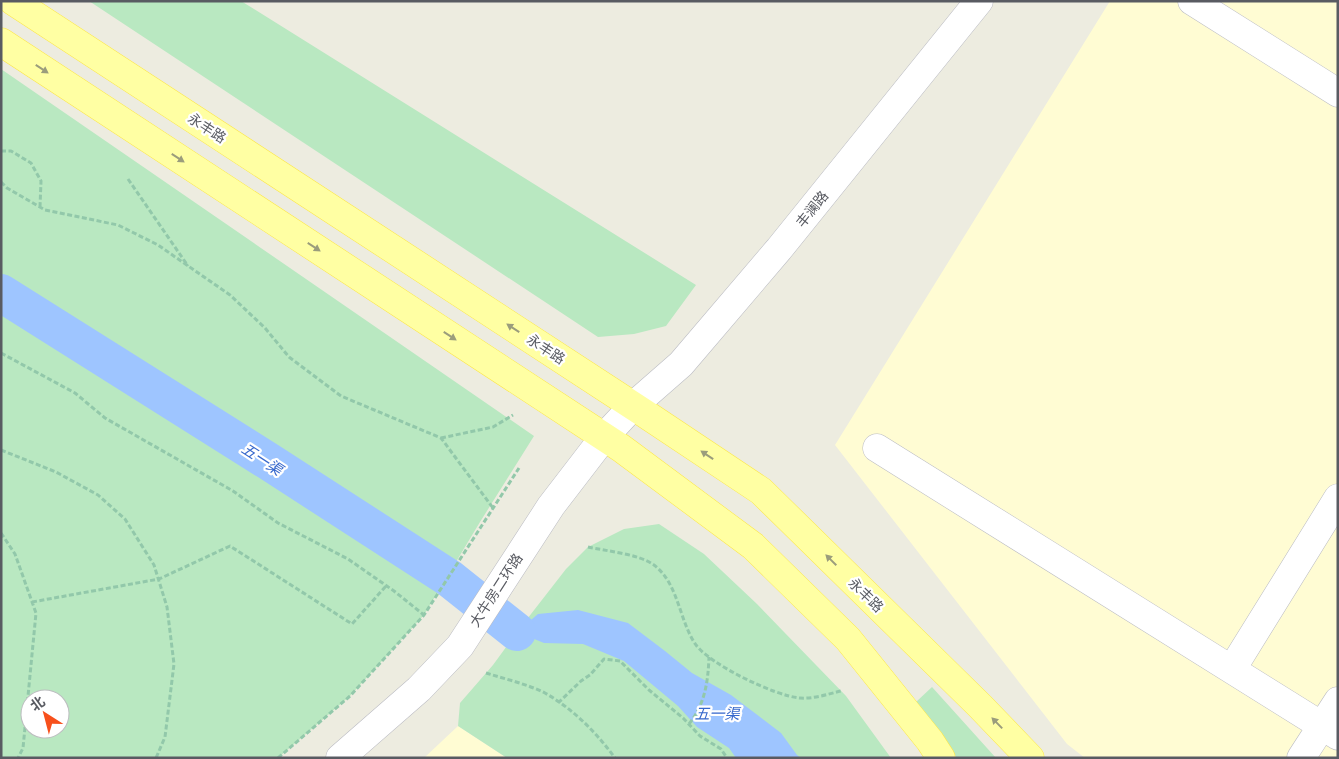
<svg xmlns="http://www.w3.org/2000/svg" width="1339" height="759" viewBox="0 0 1339 759" font-family="Ubuntu,'Noto Sans SC',sans-serif">
<style>
.commercial{fill:#fffcd3}
.green{fill:#b9e8c1;fill-rule:evenodd}
.water{fill:#9ec5ff}
.lines{fill:none;stroke-linecap:round;stroke-linejoin:round}
.river{stroke:#9ec5ff;stroke-width:38}
.minor-casing{stroke:#bbbcc3;stroke-width:29}
.major-casing{stroke:#fde749;stroke-width:29}
.path{stroke:#92c8aa;stroke-width:3;stroke-dasharray:5 2.5;stroke-linecap:butt}
.minor{stroke:#fff;stroke-width:28}
.major{stroke:#ffffa3;stroke-width:28}
.oneway{fill:#9b9d7c}
.labels{text-anchor:middle;dominant-baseline:central;stroke-width:4.5;stroke-linejoin:round;paint-order:stroke}
.street-label{font-size:14px;fill:#595b62;stroke:#fff}
.water-label{font-size:15px;font-style:italic;fill:#3768cc;stroke:#fff}
</style>
<rect width="100%" height="100%" fill="#edece0"/>
<path class="commercial" d="M 1110,1 L 1338,1 L 1338,758 L 1085,758 L 1067,744 L 835,445 Z
M 458,726 L 507,758 L 424,758 Z"/>
<path class="green" d="M 89,1 L 241,1 L 696,285 L 666,326 L 634,334 L 598,337 Z
M 1,69 L 534,436 L 480,522 L 424,615 L 350,696 L 278,758 L 1,758 ZM 30,699 L 60,699 L 60,729 L 30,729 Z
M 659,524 L 704,554 L 757,604 L 846,696 L 891,758 L 507,758 L 458,726 L 460,703 L 493,665 L 517,632 L 566,569 L 588,547 L 624,529 Z
M 932,687 L 996,758 L 957,758 L 916,702 Z"/>
<path class="water" d="M 578,610 L 628,623 L 665,651 L 692,673 L 731,695 L 781,733 L 797,755 L 801,758 L 736,758 L 729,748 L 697,727 L 678,706 L 624,661 L 583,644 L 544,643 L 517,632 L 538,614 Z"/>
<g class="lines">
<path class="river" d="M 1,293 L 268,461 L 449,578 L 517,632"/>
<defs>
<path id="minor" d="M 1192,1 L 1338,93
M 877,448 L 1338,736
M 1232,669 L 1338,498
M 340,758 L 419,689 L 460,646 L 551,506 L 604,437 L 633,406 L 681,364 L 779,249 L 979,1
M 1301,758 L 1338,701"/>
<path id="major" d="M 13,1 L 644,413 L 761,491 L 980,706 L 1030,758
M 1,42 L 621,448 L 753,546 L 848,639 L 930,741 L 941,758"/>
</defs>
<use href="#minor" class="minor-casing"/>
<use href="#major" class="major-casing"/>
<path class="path" d="M 1,151 L 11,151 L 31,163 L 41,181 L 40,207
M 128,179 L 188,266
M 1,182 L 7,188 L 45,210 L 118,225 L 158,245 L 230,295 L 265,328 L 289,357 L 341,396 L 441,438 L 493,508
M 1,353 L 75,393 L 105,418 L 233,491 L 278,523 L 348,559 L 394,591 L 424,615
M 441,438 L 493,427 L 513,415
M 1,450 L 56,472 L 98,495 L 125,519 L 154,565 L 167,607 L 174,664 L 165,737 L 156,758
M 1,533 L 15,554 L 36,613 L 23,748 L 18,758
M 588,547 C 606,551 639,554 654,565 C 679,584 679,621 696,645 C 711,665 775,696 800,698 C 814,699 828,694 841,691
M 32,602 L 159,579 L 230,546 L 352,624 L 386,586
M 486,673 C 505,679 527,684 545,693 C 573,709 596,732 615,758
M 558,703 L 581,681 L 590,675 L 604,659 L 620,661 L 649,690 L 683,718 L 700,736 L 721,749 L 727,758
M 689,724 C 705,704 708,682 709,657
M 278,758 L 350,696 L 424,615 L 519,468"/>
<use href="#minor" class="minor"/>
<use href="#major" class="major"/>
</g>
<defs><path id="oneway-solid" d="M-6-.8H1V-3.2L6.5 0L1 3.2V.8H-6Z" transform="scale(1.25)"/></defs>
<g class="oneway">
<use href="#oneway-solid" transform="translate(42 69) rotate(33)"/>
<use href="#oneway-solid" transform="translate(178 158) rotate(33)"/>
<use href="#oneway-solid" transform="translate(314 247) rotate(33)"/>
<use href="#oneway-solid" transform="translate(513 328) rotate(-147)"/>
<use href="#oneway-solid" transform="translate(450 336) rotate(33)"/>
<use href="#oneway-solid" transform="translate(707 455) rotate(-146)"/>
<use href="#oneway-solid" transform="translate(831 560) rotate(-135)"/>
<use href="#oneway-solid" transform="translate(997 723) rotate(-134)"/>
</g>
<g class="labels">
<g class="street-label">
<text transform="translate(207 128) rotate(33)">永丰路</text>
<text transform="translate(812 209) rotate(-51)">丰澜路</text>
<text transform="translate(546 349) rotate(33)">永丰路</text>
<text transform="translate(496 590) rotate(-57)">大牛房二环路</text>
<text transform="translate(866 595) rotate(44)">永丰路</text>
</g>
<g class="water-label">
<text transform="translate(262 459) rotate(33)">五一渠</text>
<text x="717" y="713">五一渠</text>
</g>
</g>
<rect width="1339" height="759" fill="none" stroke="#595b62" stroke-width="5"/>
<g transform="translate(45 714) rotate(324)"><circle r="24" fill="#ffffff" stroke="#bdbdc0"/>
<path d="M0-4L9 19L0 12L-9 19Z" fill="#f7501c"/>
<text y="-8" font-size="14" font-weight="bold" text-anchor="middle" fill="#595b62">北</text>
</g>
</svg>
